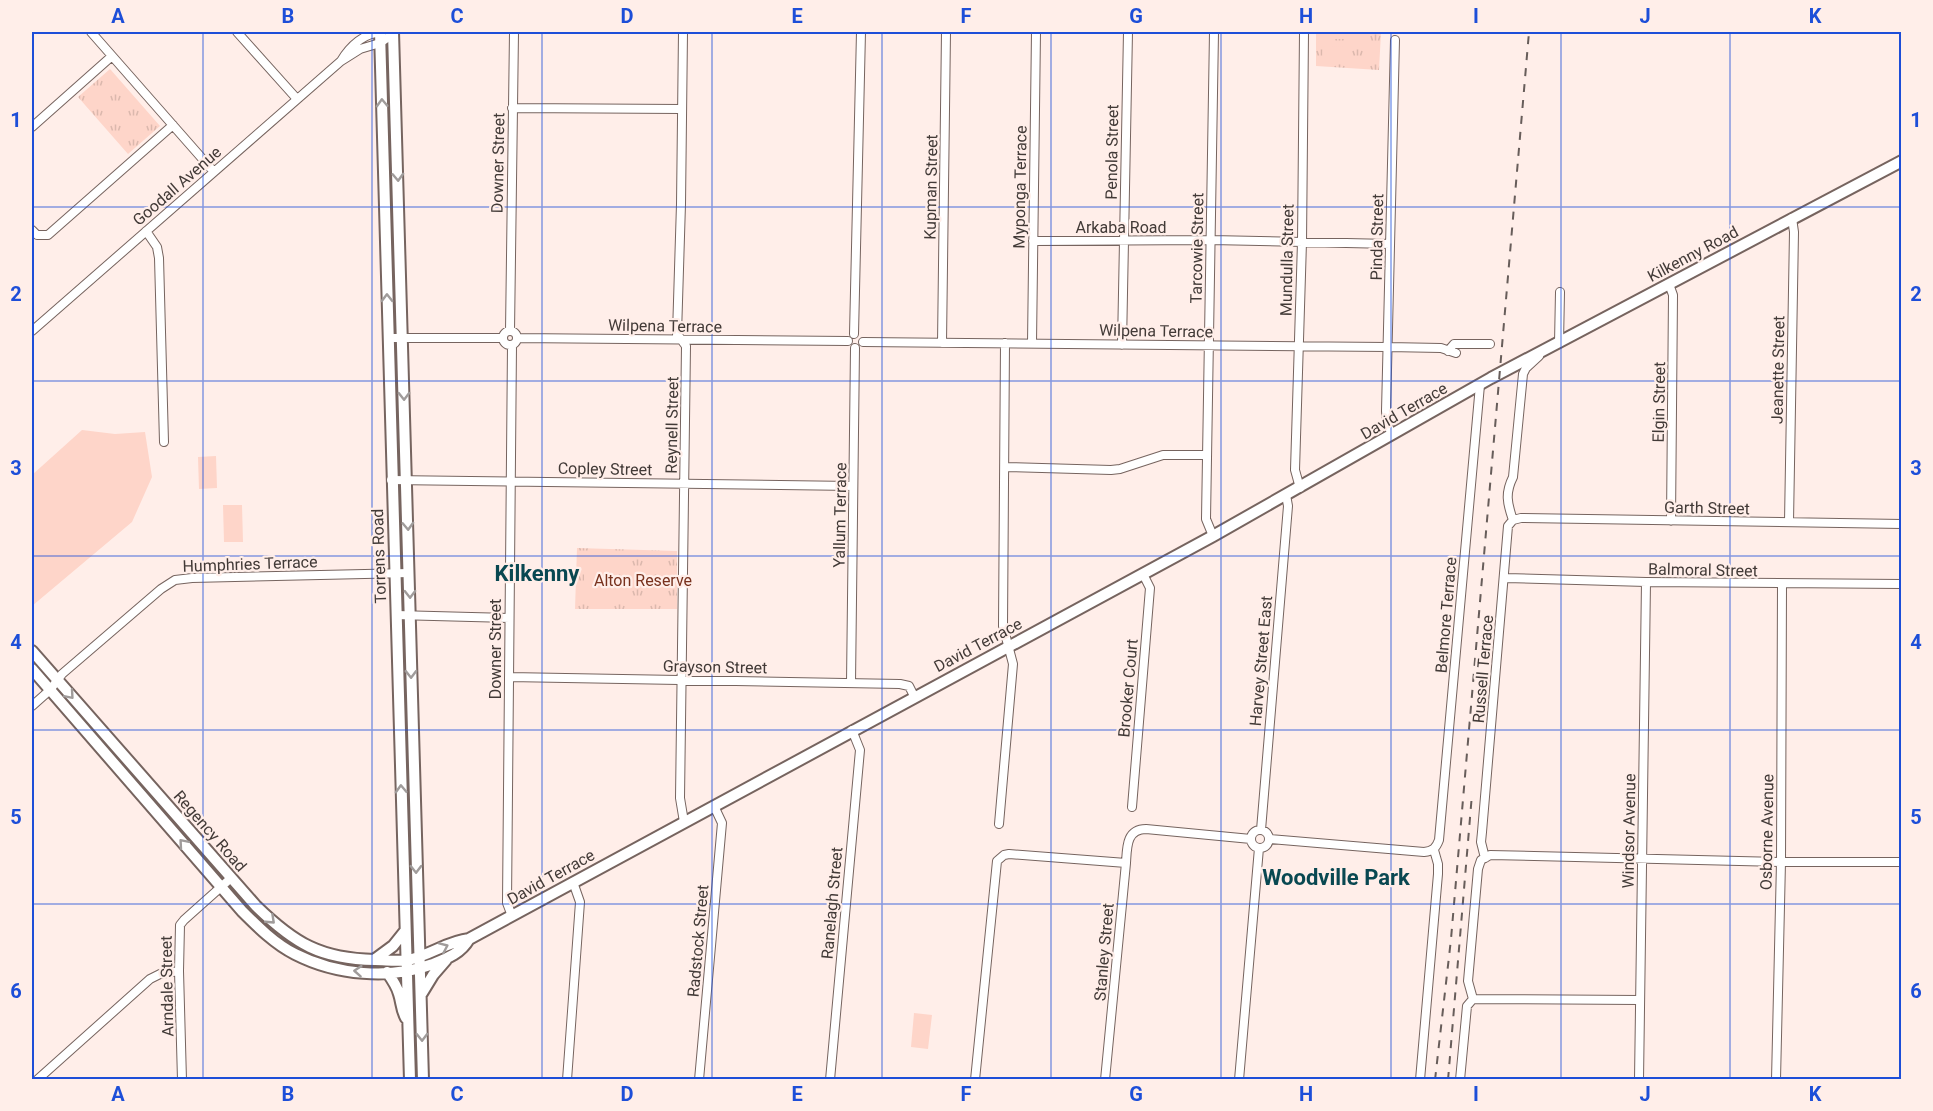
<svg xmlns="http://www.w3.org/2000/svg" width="1933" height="1111" viewBox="0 0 1933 1111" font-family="Roboto,sans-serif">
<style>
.grass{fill:url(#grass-tufts)}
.garden{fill:#fed5c9}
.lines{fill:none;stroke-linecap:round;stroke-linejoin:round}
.minor-casing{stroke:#76645f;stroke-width:10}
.secondary-casing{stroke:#76645f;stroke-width:14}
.minor{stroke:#fff;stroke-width:8}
.secondary{stroke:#fff;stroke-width:10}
.rail{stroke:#675d5a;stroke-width:2;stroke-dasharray:8 8;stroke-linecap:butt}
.oneway{stroke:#a09c9b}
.grid{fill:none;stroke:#1d4ed8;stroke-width:1.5;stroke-opacity:0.55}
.labels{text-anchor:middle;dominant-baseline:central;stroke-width:4.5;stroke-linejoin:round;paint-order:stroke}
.street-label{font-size:16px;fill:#423a37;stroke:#ffeee9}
.park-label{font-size:16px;fill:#78321e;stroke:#ffeee9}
.district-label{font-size:22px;font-weight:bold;fill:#094851;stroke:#ffeee9}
.neatline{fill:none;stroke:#1d4ed8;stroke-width:2}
.grid-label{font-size:20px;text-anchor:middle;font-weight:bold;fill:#1d4ed8}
</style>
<defs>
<pattern id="grass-tufts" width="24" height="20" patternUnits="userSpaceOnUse" patternTransform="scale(1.5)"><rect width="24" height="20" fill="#fed5c9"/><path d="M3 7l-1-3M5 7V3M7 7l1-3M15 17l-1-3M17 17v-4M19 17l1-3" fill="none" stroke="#dbb8ad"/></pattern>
</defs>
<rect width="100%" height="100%" fill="#ffeee9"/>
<path class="grass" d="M 1316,32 L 1381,32 L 1379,70 L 1316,66 Z
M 110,69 L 160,126 L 128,154 L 78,97 Z
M 577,548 L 677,551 L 677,609 L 575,609 Z"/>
<path class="garden" d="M 1323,32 L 1352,32 L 1352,39 L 1323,39 Z
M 1323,46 L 1352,47 L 1352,60 L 1322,60 Z
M 82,430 L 115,434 L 145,432 L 152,477 L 132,522 L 32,606 L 32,475 Z
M 216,456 L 217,488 L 199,489 L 198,457 Z
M 223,505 L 242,505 L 243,542 L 224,542 Z
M 589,554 L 619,554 L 618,568 L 615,568 L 615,586 L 619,586 L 619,601 L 590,601 L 589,587 L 593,586 L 584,586 L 584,568 L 589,568 Z
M 914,1013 L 932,1015 L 928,1049 L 911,1047 Z"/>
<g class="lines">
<defs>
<path id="minor" d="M 91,32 L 214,172
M 237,32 L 297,99
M 683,32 L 681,204 L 677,334 L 686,346 L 680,798 L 684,822
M 341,61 C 350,46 364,33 382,32
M 512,108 L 682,109
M 32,127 L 112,56
M 32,230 L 37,235 L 48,235 L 173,125
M 146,231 L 157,247 L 159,258 L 164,442
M 1033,241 L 1211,240 L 1390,244
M 1669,284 L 1673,295 L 1671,521
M503 338a7 7 0 1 1 14 0a7 7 0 1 1-14 0Z
M 32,331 L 341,61 L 360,49 L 380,43 L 393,34
M 510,331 L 514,32
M 854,334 L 861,32
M 388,338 L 502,338
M 517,338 L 848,341
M 863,342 L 1388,347 L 1441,348 L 1456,353
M 942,343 L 946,32
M 1032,343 L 1036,32
M 1559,343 L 1560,292
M 1122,345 L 1128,32
M 1448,351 L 1454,344 L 1490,344
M 1392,434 L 1387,424 L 1386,411 L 1395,40
M 1005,467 L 1111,470 L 1120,469 L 1163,455 L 1207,455
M 391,480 L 853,486
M 1300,488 L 1295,470 L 1302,242 L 1304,32
M 1513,520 L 1521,518 L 1902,524
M 1513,520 C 1507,503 1505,493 1513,477 L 1523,374 L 1526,368 L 1539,356
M 1789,522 L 1794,232 L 1792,218
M 1213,536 L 1206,519 L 1214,32
M 1505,578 L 1646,582 L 1902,584
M 396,615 L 509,618
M 509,677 L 900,684 L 909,686 L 914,696
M 851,683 L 855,348
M 32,706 L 50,690 L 62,674 L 161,589 L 175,580 L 192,578 L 409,573
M 1132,807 L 1150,588 L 1143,574
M 999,824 L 1013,664 L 1003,626 L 1005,343
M1251 839a9 9 0 1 1 18 0a9 9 0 1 1-18 0Z
M 1261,830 L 1288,506 L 1286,495
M 1269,839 L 1424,852 C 1433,851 1436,848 1439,840 L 1480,385
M 1485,858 L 1490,855 L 1781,862 L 1902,862
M 1485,858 L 1481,842 L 1482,832 L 1508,526 L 1513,520
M 512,916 L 507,903 L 512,345
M 1473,999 L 1468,981 L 1478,869 L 1481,860 L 1485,858
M 37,1080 L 150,979 L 160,974 L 179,971
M 182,1080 L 179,971 L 180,925 L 184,920 L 231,878
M 567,1080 L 580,902 L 573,882
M 699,1080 L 722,823 L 714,806
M 830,1080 L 860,750 L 852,730
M 975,1080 L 997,861 L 1004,855 L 1009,854 L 1126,863
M 1105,1080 L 1126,863 C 1127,848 1126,829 1146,829 L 1251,839
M 1239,1080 L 1259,848
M 1420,1080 L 1438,874 L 1438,864 L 1434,850
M 1460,1080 L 1467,1006 L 1473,999 L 1640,1000
M 1639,1080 L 1646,582
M 1776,1080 L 1781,862 L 1782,584"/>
<path id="secondary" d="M 380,32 L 410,1080
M 393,32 L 423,1080
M 32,651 L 256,906 C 295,944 321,959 375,960 C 386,960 398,962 408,960 C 429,956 448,941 469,939 L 1213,536 L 1491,378 L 1902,161
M 32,669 L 242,911 C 258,927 275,944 295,954 C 336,975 390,980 433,964 C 448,958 461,953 469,939
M 374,960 L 393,946 L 405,931
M 387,972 C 392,979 397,986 399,994 C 402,1003 401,1009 406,1018
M 422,993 L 433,975 L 446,960"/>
</defs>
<use href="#minor" class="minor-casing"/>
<use href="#secondary" class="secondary-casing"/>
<use href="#minor" class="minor"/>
<use href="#secondary" class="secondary"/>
<path class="rail" d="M 1435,1080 L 1451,939 L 1529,32
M 1448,1080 L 1472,794"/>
</g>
<defs><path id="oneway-chevron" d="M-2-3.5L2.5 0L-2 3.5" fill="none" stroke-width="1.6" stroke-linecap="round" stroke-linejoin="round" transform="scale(1.5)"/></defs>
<g class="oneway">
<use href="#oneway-chevron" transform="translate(382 103) rotate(-92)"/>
<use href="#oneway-chevron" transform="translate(398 177) rotate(88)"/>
<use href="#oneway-chevron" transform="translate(387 298) rotate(-91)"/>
<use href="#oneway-chevron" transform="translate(404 396) rotate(89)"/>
<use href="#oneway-chevron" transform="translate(408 526) rotate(88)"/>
<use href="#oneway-chevron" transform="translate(410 594) rotate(89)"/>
<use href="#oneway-chevron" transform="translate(411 674) rotate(89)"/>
<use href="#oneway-chevron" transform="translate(70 695) rotate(49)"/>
<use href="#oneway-chevron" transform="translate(401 789) rotate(-92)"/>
<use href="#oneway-chevron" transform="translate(183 843) rotate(-131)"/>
<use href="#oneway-chevron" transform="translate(416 869) rotate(89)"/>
<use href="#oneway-chevron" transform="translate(271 920) rotate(43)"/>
<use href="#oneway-chevron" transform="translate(444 947) rotate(-24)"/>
<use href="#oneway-chevron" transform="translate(358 971) rotate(-176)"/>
<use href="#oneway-chevron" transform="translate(422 1037) rotate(89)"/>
</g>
<path class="grid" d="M 203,32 L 203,1080M 372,32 L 372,1080M 542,32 L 542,1080M 712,32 L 712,1080M 882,32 L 882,1080M 1051,32 L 1051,1080M 1221,32 L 1221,1080M 1391,32 L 1391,1080M 1561,32 L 1561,1080M 1730,32 L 1730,1080M 32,207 L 1902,207M 32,381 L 1902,381M 32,556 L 1902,556M 32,730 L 1902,730M 32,904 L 1902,904"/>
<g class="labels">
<g class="street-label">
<text transform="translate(1112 152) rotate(-89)">Penola Street</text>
<text transform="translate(498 163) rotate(-89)">Downer Street</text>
<text transform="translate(177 186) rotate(-41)">Goodall Avenue</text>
<text transform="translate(931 187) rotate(-89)">Kupman Street</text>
<text transform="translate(1020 187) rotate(-89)">Myponga Terrace</text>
<text x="1121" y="227">Arkaba Road</text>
<text transform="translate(1377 237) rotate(-89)">Pinda Street</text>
<text transform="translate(1197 248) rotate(-89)">Tarcowie Street</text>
<text transform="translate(1693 254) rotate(-28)">Kilkenny Road</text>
<text transform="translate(1287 260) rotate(-89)">Mundulla Street</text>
<text transform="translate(665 326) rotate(1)">Wilpena Terrace</text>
<text transform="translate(1156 331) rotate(1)">Wilpena Terrace</text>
<text transform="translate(1778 370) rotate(-89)">Jeanette Street</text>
<text transform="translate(1659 402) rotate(-89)">Elgin Street</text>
<text transform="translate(1404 411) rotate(-30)">David Terrace</text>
<text transform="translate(672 425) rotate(-89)">Reynell Street</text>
<text transform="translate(605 469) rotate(1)">Copley Street</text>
<text transform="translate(1707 508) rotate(1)">Garth Street</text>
<text transform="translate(840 515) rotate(-89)">Yallum Terrace</text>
<text transform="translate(379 556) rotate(-92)">Torrens Road</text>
<text transform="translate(250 564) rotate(-2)">Humphries Terrace</text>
<text transform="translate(1703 570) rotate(1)">Balmoral Street</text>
<text transform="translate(1446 615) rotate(-85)">Belmore Terrace</text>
<text transform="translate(978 645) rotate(-28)">David Terrace</text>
<text transform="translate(495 649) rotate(-90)">Downer Street</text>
<text transform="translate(1261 661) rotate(-85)">Harvey Street East</text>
<text transform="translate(715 667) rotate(1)">Grayson Street</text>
<text transform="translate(1483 669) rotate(-85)">Russell Terrace</text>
<text transform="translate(1128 688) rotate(-85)">Brooker Court</text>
<text transform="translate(210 831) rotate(49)">Regency Road</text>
<text transform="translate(1629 831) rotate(-89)">Windsor Avenue</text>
<text transform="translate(1767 832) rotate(-89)">Osborne Avenue</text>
<text transform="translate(551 877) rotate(-29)">David Terrace</text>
<text transform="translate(832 903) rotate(-85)">Ranelagh Street</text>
<text transform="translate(698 941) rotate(-85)">Radstock Street</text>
<text transform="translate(1104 952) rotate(-85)">Stanley Street</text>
<text transform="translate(167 986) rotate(-91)">Arndale Street</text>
</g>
<g class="park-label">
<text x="643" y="580">Alton Reserve</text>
</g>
<g class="district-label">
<text x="537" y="573">Kilkenny</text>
<text x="1336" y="877">Woodville Park</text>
</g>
</g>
<rect width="1933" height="1111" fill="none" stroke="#ffeee9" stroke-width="66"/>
<rect x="33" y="33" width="1867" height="1045" class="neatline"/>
<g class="grid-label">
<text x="118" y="23">A</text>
<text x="288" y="23">B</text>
<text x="457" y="23">C</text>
<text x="627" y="23">D</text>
<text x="797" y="23">E</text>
<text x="966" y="23">F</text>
<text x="1136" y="23">G</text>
<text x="1306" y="23">H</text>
<text x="1476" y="23">I</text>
<text x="1645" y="23">J</text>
<text x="1815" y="23">K</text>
<text x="16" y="127">1</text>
<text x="1916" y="127">1</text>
<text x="16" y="301">2</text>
<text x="1916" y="301">2</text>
<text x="16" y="475">3</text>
<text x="1916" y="475">3</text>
<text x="16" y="649">4</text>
<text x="1916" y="649">4</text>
<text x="16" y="824">5</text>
<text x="1916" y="824">5</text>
<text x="16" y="998">6</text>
<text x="1916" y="998">6</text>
<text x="118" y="1101">A</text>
<text x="288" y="1101">B</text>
<text x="457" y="1101">C</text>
<text x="627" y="1101">D</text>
<text x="797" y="1101">E</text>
<text x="966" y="1101">F</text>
<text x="1136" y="1101">G</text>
<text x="1306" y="1101">H</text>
<text x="1476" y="1101">I</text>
<text x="1645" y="1101">J</text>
<text x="1815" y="1101">K</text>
</g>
</svg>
